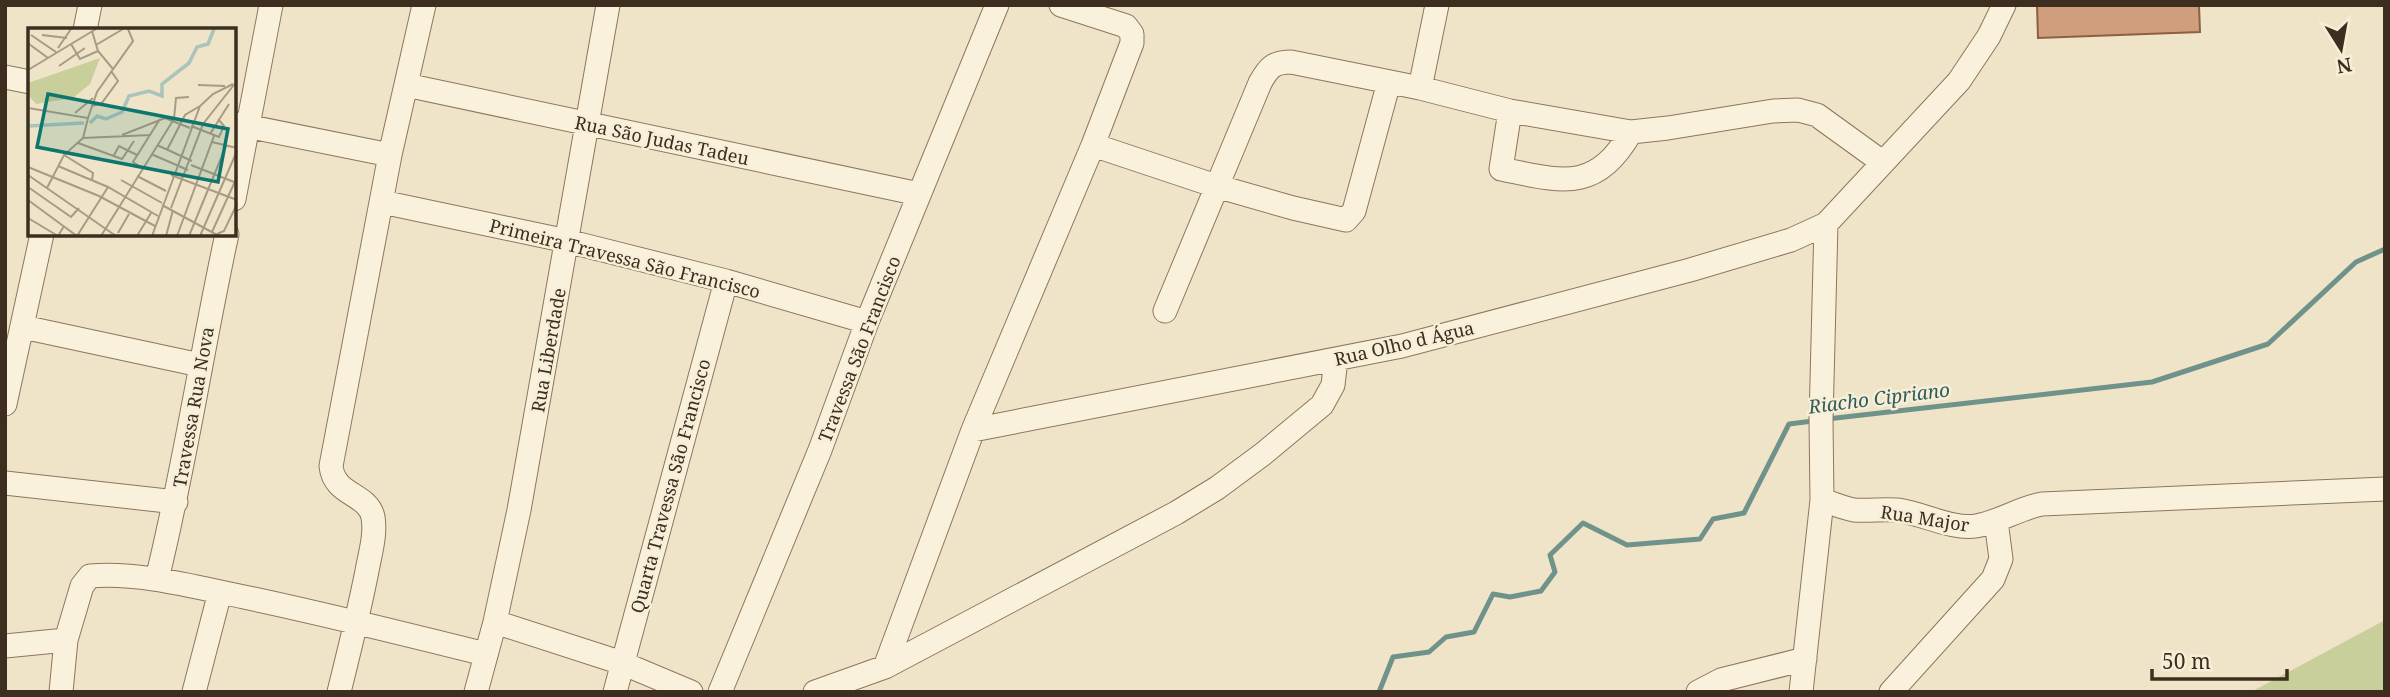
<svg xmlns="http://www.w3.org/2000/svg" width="2390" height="697" viewBox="0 0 2390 697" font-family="'Noto Serif',serif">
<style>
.green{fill:#c9cf9b}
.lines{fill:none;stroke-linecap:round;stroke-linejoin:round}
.stream{stroke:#6f938a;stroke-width:5}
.building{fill:#cf9f7d;stroke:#8d5f41;stroke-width:2}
.minor-casing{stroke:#8d765c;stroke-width:25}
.minor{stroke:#faf1dc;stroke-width:23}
.labels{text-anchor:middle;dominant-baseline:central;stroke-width:5;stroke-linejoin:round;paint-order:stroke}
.street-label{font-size:18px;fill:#3d2e20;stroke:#f7eed8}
.water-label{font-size:19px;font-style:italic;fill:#2f5d5a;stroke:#f7eed8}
.inset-river{fill:none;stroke:#a9c4bc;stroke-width:3.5}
.inset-road{fill:none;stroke:#a89b85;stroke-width:2}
.view{fill:#0f766e;fill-opacity:0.15;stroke:#0f766e;stroke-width:3.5}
.inset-edge{fill:none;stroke:#3d2e20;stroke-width:3.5}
</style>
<rect width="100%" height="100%" fill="#f0e4c8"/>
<path class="green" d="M 2385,620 L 2385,692 L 2251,692 Z"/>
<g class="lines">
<path class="stream" d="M 1827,419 L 2152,382 L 2268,344 L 2356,262 L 2385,249
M 1379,692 L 1393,657 L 1429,652 L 1446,637 L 1474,632 L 1493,594 L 1510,597 L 1541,591 L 1555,572 L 1550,555 L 1583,523 L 1627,545 L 1700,539 L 1713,519 L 1744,513 L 1789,424 L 1813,421"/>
</g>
<path class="building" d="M 2037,5 L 2199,5 L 2200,32 L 2038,38 Z"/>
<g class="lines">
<defs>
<path id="minor" d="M 85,30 L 90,5
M 5,77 L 30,82
M 406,85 L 919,194
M 1420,88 L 1437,5
M 1510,111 L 1501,169 C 1561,181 1595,194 1631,132
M 236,124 L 390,155
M 1093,145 L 1216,186 L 1293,208 L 1346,220 L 1354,211 L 1389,82
M 234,199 L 271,5
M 382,202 L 567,241 L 726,281 L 867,322
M 1826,224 L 1821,420 L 1822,500 C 1832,503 1843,508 1854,510 C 1868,511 1883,509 1897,510 C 1922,513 1952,530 1976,526 C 2000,522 2019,508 2042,504 L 2385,489
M 1165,311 L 1260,83 C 1268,68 1273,62 1291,62 L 1420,88 L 1510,111 L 1631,132 L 1668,128 L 1773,111 L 1798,110 L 1817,115 L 1882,162
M 23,327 L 200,365
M 5,404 L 42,234
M 973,430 L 1402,346 L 1690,270 L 1791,240 L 1826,224 L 1959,81 L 1989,36 L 2004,5
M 5,483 L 176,502
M 157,579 C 185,466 202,349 227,234
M 495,622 L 622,663 L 691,692
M 5,646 L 66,640
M 885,667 L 973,430 L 1093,145 L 1132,43 L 1132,34 L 1126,26 L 1061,5
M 61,692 L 66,640 L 82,586 L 90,576 C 141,572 195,587 244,597 C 325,614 405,634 485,654
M 194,692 L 220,592
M 339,692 C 349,652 359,611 367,571 C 370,554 376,535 373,517 C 368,493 334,496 331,466 L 390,155 L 424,5
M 476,692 L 495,622 L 519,510 L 608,5
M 615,692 L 726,281
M 720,692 L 820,450 L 867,322 L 997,5
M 815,692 L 885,667 L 1176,513 L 1217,488 L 1263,454 L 1322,405 L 1333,385 L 1336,359
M 1698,692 L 1721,680 L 1805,659
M 1801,692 L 1822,500
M 1891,692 L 1993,579 L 2001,559 L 1996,521"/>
</defs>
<use href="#minor" class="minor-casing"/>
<use href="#minor" class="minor"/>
</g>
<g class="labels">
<g class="street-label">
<text transform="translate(662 140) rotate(12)">Rua São Judas Tadeu</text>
<text transform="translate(625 258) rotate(14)">Primeira Travessa São Francisco</text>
<text transform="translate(1404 343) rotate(-13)">Rua Olho d Água</text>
<text transform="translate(859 349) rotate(-69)">Travessa São Francisco</text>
<text transform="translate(548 350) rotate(-80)">Rua Liberdade</text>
<text transform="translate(193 407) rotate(-80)">Travessa Rua Nova</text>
<text transform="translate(670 486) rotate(-75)">Quarta Travessa São Francisco</text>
<text transform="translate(1925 518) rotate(9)">Rua Major</text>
</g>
<g class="water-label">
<text transform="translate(1879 398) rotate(-7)">Riacho Cipriano</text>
</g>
</g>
<g transform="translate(28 28)">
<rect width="208" height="208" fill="#f0e4c8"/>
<path d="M 72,30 L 62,56 L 45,70 L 8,76 L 0,67 L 0,55 Z" fill="#c9cf9b"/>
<path class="inset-river" d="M 62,95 L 69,88 L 78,91 L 94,84 L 101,68 L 121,63 L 134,68 L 134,56 L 161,35 L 169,19 L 180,16 L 186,1M 0,98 L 56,95"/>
<path class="inset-road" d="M 64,3 L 70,23 L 85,41M 3,7 L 28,24M 14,7 L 39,10M 1,16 L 20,30M 43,16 L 52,31 L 70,23M 68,17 L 95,1M 30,20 L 43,1M 31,38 L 57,20M 0,42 L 68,1M 170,57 L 197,58M 63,78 L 73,76 L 90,53 L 83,43M 0,80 L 60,90 L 55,110M 47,85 L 65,70M 60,90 L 69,64 L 105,13 L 100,1M 163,98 L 191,109 L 196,98 L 190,91M 182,106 L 201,76M 94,107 L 137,90 L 162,100M 184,114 L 209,120M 50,115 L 94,131 L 106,113M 129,117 L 164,133M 139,122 L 157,87 L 172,78M 123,126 L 160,142M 36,127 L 65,145 L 64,152M 86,127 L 91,118 L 109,127M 163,137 L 206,154M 30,138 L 80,159 L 130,188M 0,139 L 71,168 L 127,198M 114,140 L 105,134 L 132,91M 0,147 L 88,208M 143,147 L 209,172M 109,148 L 138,163M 93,152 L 134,175M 0,159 L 43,189 L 51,180M 19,160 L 36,127 L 55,110 L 123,107M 0,172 L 49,208 L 80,159M 134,177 L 191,208M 143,180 L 175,96 L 209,53M 0,190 L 30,208 L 36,198M 184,204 L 209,149M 90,205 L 101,186M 189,206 L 196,203 L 209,176M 73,208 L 146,91 L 148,70 L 161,69M 109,208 L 123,185M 124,208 L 172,78 L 185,66 L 205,56M 138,208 L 145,182M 149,208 L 186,108M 161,208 L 198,118M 172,208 L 209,123"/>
<path class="view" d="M 20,66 L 200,101 L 190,154 L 9,119 Z"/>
<rect width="208" height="208" class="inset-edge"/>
</g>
<rect width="2390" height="697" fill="none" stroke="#3d2e20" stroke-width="14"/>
<g transform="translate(2341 49) rotate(169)" stroke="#f7eed8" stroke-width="5" paint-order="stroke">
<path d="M0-5L12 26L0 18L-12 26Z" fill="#3d2e20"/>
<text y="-10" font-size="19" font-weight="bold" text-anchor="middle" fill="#3d2e20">N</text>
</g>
<path d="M2152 669v10h135v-10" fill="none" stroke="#3d2e20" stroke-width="3.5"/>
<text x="2162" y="669" font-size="21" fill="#3d2e20" stroke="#f7eed8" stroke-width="5" paint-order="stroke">50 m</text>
</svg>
